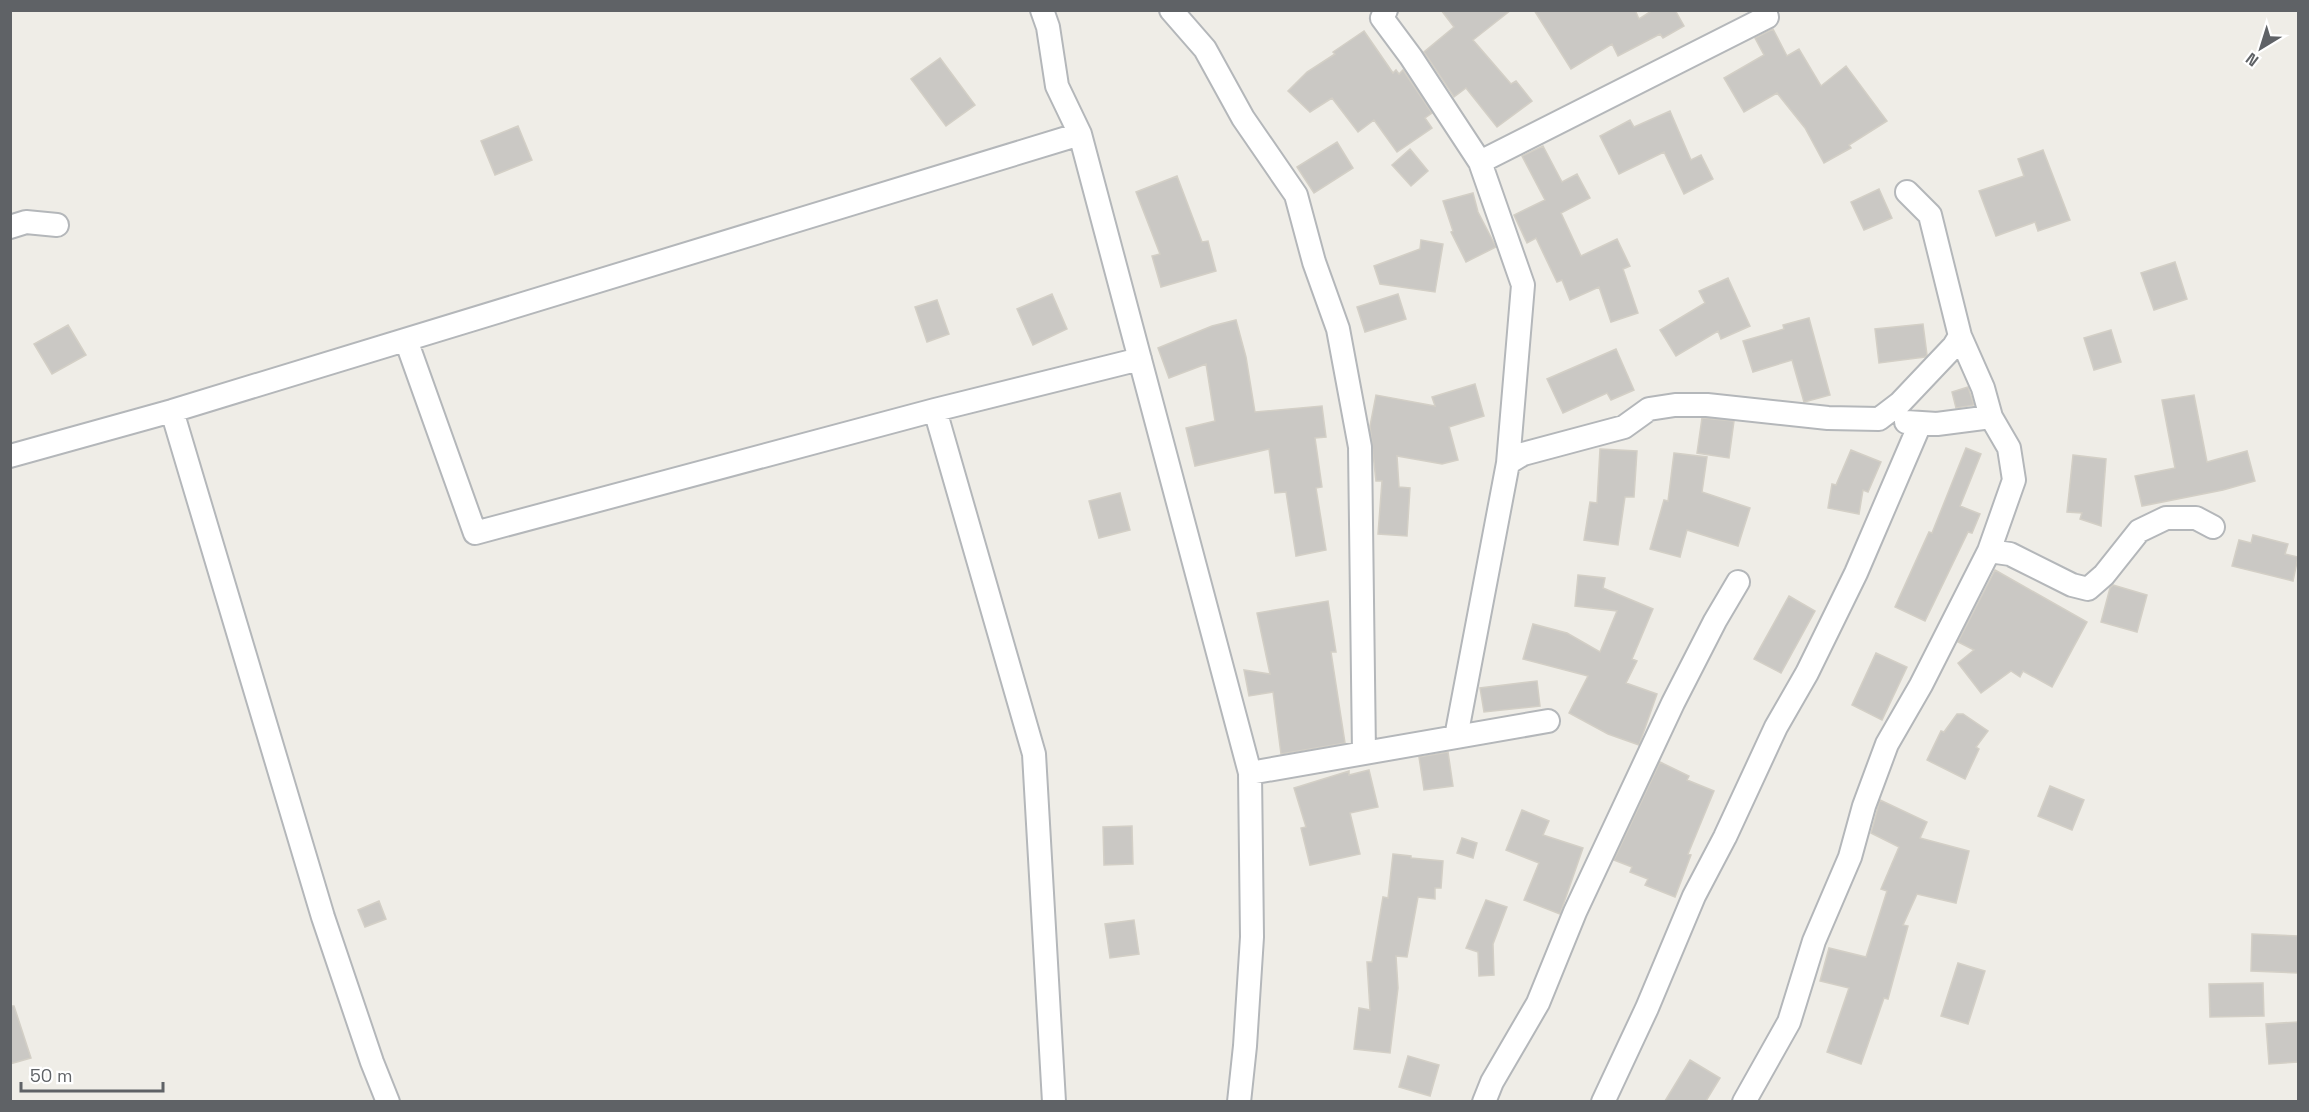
<svg xmlns="http://www.w3.org/2000/svg" width="2309" height="1112" viewBox="0 0 2309 1112" font-family="'Space Grotesk',sans-serif">
<style>
.building{fill:#cac8c4;stroke:#d3cfc6;stroke-width:1.5}
.lines{fill:none;stroke-linecap:round;stroke-linejoin:round}
.minor-casing{stroke:#b4b7ba;stroke-width:26}
.minor{stroke:#fff;stroke-width:22}
</style>
<rect width="100%" height="100%" fill="#efede7"/>
<path class="building" d="M 1441,10 L 1511,10 L 1473,40 L 1511,84 L 1516,81 L 1532,101 L 1497,127 L 1466,88 L 1454,97 L 1424,52 L 1454,27 Z
M 1534,10 L 1635,10 L 1639,19 L 1653,10 L 1675,10 L 1684,26 L 1663,38 L 1660,34 L 1618,56 L 1612,44 L 1571,69 Z
M 1773,29 L 1787,56 L 1799,49 L 1821,86 L 1846,66 L 1887,121 L 1849,145 L 1851,148 L 1824,163 L 1805,128 L 1777,93 L 1744,112 L 1724,78 L 1764,55 L 1755,38 Z
M 1364,31 L 1393,73 L 1396,70 L 1399,74 L 1403,70 L 1432,113 L 1425,118 L 1432,128 L 1397,152 L 1374,120 L 1358,132 L 1332,98 L 1310,112 L 1288,91 L 1307,72 L 1335,54 L 1333,52 Z
M 940,58 L 975,105 L 946,126 L 911,79 Z
M 1670,111 L 1691,160 L 1701,155 L 1713,179 L 1684,194 L 1664,152 L 1619,174 L 1600,136 L 1630,120 L 1634,127 Z
M 518,126 L 532,160 L 495,175 L 481,141 Z
M 1337,142 L 1353,168 L 1314,193 L 1297,167 Z
M 1543,146 L 1562,182 L 1577,174 L 1590,198 L 1561,213 L 1581,256 L 1617,239 L 1630,266 L 1623,269 L 1638,313 L 1611,322 L 1599,287 L 1570,300 L 1562,280 L 1557,282 L 1536,238 L 1527,243 L 1514,215 L 1545,200 L 1522,156 Z
M 1410,149 L 1428,171 L 1411,186 L 1392,165 Z
M 2043,150 L 2070,220 L 2038,231 L 2035,222 L 1996,236 L 1979,191 L 2024,176 L 2018,159 Z
M 1177,176 L 1202,242 L 1208,241 L 1216,271 L 1161,287 L 1152,256 L 1160,254 L 1136,192 Z
M 1879,189 L 1892,218 L 1864,230 L 1851,202 Z
M 1473,193 L 1478,212 L 1496,247 L 1466,262 L 1451,232 L 1453,231 L 1443,201 Z
M 1421,240 L 1443,244 L 1435,292 L 1380,284 L 1374,266 L 1420,249 Z
M 2175,262 L 2187,299 L 2154,310 L 2141,273 Z
M 1728,278 L 1750,326 L 1721,339 L 1718,331 L 1676,356 L 1660,330 L 1705,303 L 1699,291 Z
M 1052,294 L 1067,329 L 1033,345 L 1017,309 Z
M 1398,294 L 1406,319 L 1365,332 L 1357,307 Z
M 937,300 L 949,334 L 927,342 L 915,307 Z
M 1809,318 L 1830,395 L 1804,402 L 1792,360 L 1753,372 L 1743,341 L 1784,329 L 1783,325 Z
M 1236,320 L 1246,357 L 1255,412 L 1322,406 L 1326,437 L 1315,438 L 1322,487 L 1316,488 L 1326,550 L 1296,556 L 1286,492 L 1275,493 L 1269,449 L 1195,466 L 1186,428 L 1215,421 L 1206,364 L 1169,378 L 1158,348 L 1212,326 Z
M 1923,324 L 1927,355 L 1925,357 L 1879,363 L 1875,329 Z
M 68,325 L 86,355 L 52,374 L 34,344 Z
M 2111,330 L 2121,362 L 2094,370 L 2084,338 Z
M 1616,349 L 1634,390 L 1611,400 L 1607,393 L 1563,413 L 1547,379 Z
M 1475,384 L 1484,416 L 1449,427 L 1458,460 L 1442,464 L 1397,456 L 1399,487 L 1410,488 L 1407,536 L 1378,534 L 1382,481 L 1376,481 L 1370,426 L 1376,395 L 1435,406 L 1432,397 Z
M 1968,387 L 1974,405 L 1956,408 L 1952,392 Z
M 2194,395 L 2207,462 L 2247,451 L 2255,481 L 2223,490 L 2142,506 L 2135,476 L 2175,468 L 2162,400 Z
M 1702,418 L 1734,421 L 1729,458 L 1697,453 Z
M 1966,448 L 1981,454 L 1960,506 L 1980,514 L 1972,533 L 1968,532 L 1925,621 L 1895,607 L 1929,532 L 1932,533 Z
M 1600,449 L 1637,451 L 1634,497 L 1625,497 L 1618,545 L 1584,540 L 1590,502 L 1597,503 Z
M 1851,450 L 1881,462 L 1868,492 L 1863,490 L 1859,514 L 1828,508 L 1832,484 L 1836,485 Z
M 1674,453 L 1707,457 L 1702,492 L 1750,508 L 1738,546 L 1687,530 L 1680,557 L 1650,549 L 1664,500 L 1668,501 Z
M 2073,455 L 2106,459 L 2101,526 L 2080,519 L 2082,513 L 2067,512 Z
M 1120,493 L 1130,530 L 1099,538 L 1089,501 Z
M 2253,535 L 2288,544 L 2285,554 L 2298,557 L 2293,581 L 2232,566 L 2239,540 L 2251,543 Z
M 1995,570 L 2087,622 L 2052,687 L 2023,671 L 2020,677 L 2011,671 L 1981,693 L 1958,663 L 1974,650 L 1958,642 Z
M 1578,575 L 1605,578 L 1603,588 L 1653,609 L 1632,659 L 1637,661 L 1626,683 L 1657,694 L 1639,745 L 1608,734 L 1569,713 L 1588,676 L 1523,659 L 1533,624 L 1567,633 L 1600,652 L 1617,611 L 1575,606 Z
M 2113,585 L 2147,595 L 2137,632 L 2101,622 L 2110,588 Z
M 1789,596 L 1815,611 L 1781,673 L 1754,659 Z
M 1328,601 L 1336,652 L 1331,652 L 1345,743 L 1281,754 L 1273,692 L 1249,696 L 1244,670 L 1270,674 L 1257,613 Z
M 1876,653 L 1907,667 L 1882,720 L 1852,705 Z
M 1537,681 L 1540,706 L 1484,712 L 1480,688 Z
M 1957,714 L 1963,714 L 1988,731 L 1976,747 L 1979,749 L 1965,779 L 1927,760 L 1941,731 L 1944,732 Z
M 1448,752 L 1453,786 L 1424,790 L 1419,757 Z
M 1660,762 L 1689,776 L 1687,780 L 1714,791 L 1688,854 L 1691,855 L 1675,897 L 1645,885 L 1648,879 L 1630,872 L 1632,867 L 1614,860 Z
M 1369,770 L 1378,807 L 1350,813 L 1360,854 L 1310,865 L 1301,828 L 1306,827 L 1294,788 L 1349,771 L 1349,775 Z
M 2050,786 L 2084,800 L 2072,830 L 2038,816 Z
M 1880,800 L 1927,822 L 1920,838 L 1969,851 L 1956,903 L 1917,894 L 1903,925 L 1908,926 L 1888,999 L 1884,998 L 1861,1064 L 1827,1052 L 1849,988 L 1820,981 L 1829,948 L 1866,957 L 1887,891 L 1881,889 L 1899,847 L 1871,833 Z
M 1522,810 L 1549,821 L 1543,835 L 1583,848 L 1560,914 L 1524,900 L 1539,863 L 1506,850 Z
M 1132,826 L 1133,864 L 1104,865 L 1103,827 Z
M 1462,838 L 1477,843 L 1473,858 L 1457,853 Z
M 1393,854 L 1411,856 L 1411,858 L 1443,861 L 1441,888 L 1435,888 L 1435,899 L 1418,897 L 1407,957 L 1396,956 L 1398,988 L 1390,1053 L 1354,1049 L 1359,1008 L 1370,1010 L 1367,962 L 1372,962 L 1383,897 L 1388,898 Z
M 1486,900 L 1507,907 L 1493,944 L 1494,975 L 1479,976 L 1478,952 L 1466,948 Z
M 379,901 L 386,919 L 365,927 L 358,910 Z
M 1134,920 L 1139,954 L 1110,958 L 1105,924 Z
M 2252,934 L 2298,936 L 2298,973 L 2251,971 Z
M 1958,963 L 1985,971 L 1968,1024 L 1941,1016 Z
M 2263,983 L 2264,1016 L 2210,1017 L 2209,984 Z
M 10,1006 L 14,1006 L 31,1058 L 10,1064 Z
M 2298,1022 L 2298,1062 L 2269,1064 L 2266,1024 Z
M 1408,1056 L 1439,1065 L 1430,1096 L 1399,1087 Z
M 1690,1060 L 1720,1078 L 1706,1101 L 1665,1101 Z"/>
<g class="lines">
<defs>
<path id="minor" d="M 1042,10 L 1048,27 L 1057,86 L 1080,134 L 1250,773 L 1252,937 L 1245,1046 L 1239,1102
M 1171,10 L 1205,49 L 1243,118 L 1296,195 L 1314,262 L 1338,329 L 1360,447 L 1364,753
M 1386,10 L 1382,18 L 1411,57 L 1480,162 L 1523,285 L 1508,463 L 1456,737
M 1480,162 L 1767,17
M 10,227 L 26,222 L 57,225
M 1960,336 L 1983,388 L 1991,417 L 2009,448 L 2014,480 L 1989,551
M 406,340 L 475,533 L 935,410 L 1140,359
M 935,410 L 1034,754 L 1054,1102
M 172,411 L 323,917 L 372,1062 L 388,1102
M 1906,422 L 1937,424 L 1991,417
M 10,456 L 172,411 L 1080,134
M 1508,463 L 1523,454 L 1624,427 L 1649,409 L 1675,405 L 1707,405 L 1828,418 L 1879,419 L 1900,403 L 1954,346 L 1960,336 L 1930,215 L 1907,192
M 1250,773 L 1548,721
M 1484,1102 L 1492,1082 L 1538,1003 L 1575,912 L 1673,703 L 1715,621 L 1738,582
M 1603,1102 L 1647,1008 L 1694,896 L 1725,837 L 1776,727 L 1807,673 L 1856,573 L 1920,424
M 1744,1102 L 1789,1022 L 1814,941 L 1850,857 L 1864,806 L 1887,744 L 1921,685 L 1989,551 L 2010,554 L 2072,585 L 2088,589 L 2104,575 L 2139,531 L 2166,518 L 2196,518 L 2213,527"/>
</defs>
<use href="#minor" class="minor-casing"/>
<use href="#minor" class="minor"/>
</g>
<rect width="2309" height="1112" fill="none" stroke="#5f6266" stroke-width="24"/>
<g transform="translate(2261 48) rotate(218)" stroke="#ffffff" stroke-width="4.5" paint-order="stroke">
<path d="M0-4.5L10 22L0 15L-10 22Z" fill="#5f6266"/>
<text y="-9" font-size="16" font-weight="bold" text-anchor="middle" fill="#5f6266">N</text>
</g>
<path d="M21 1082v9h142v-9" fill="none" stroke="#5f6266" stroke-width="3"/>
<text x="30" y="1082" font-size="18" fill="#5f6266" stroke="#ffffff" stroke-width="4.5" paint-order="stroke">50 m</text>
</svg>
